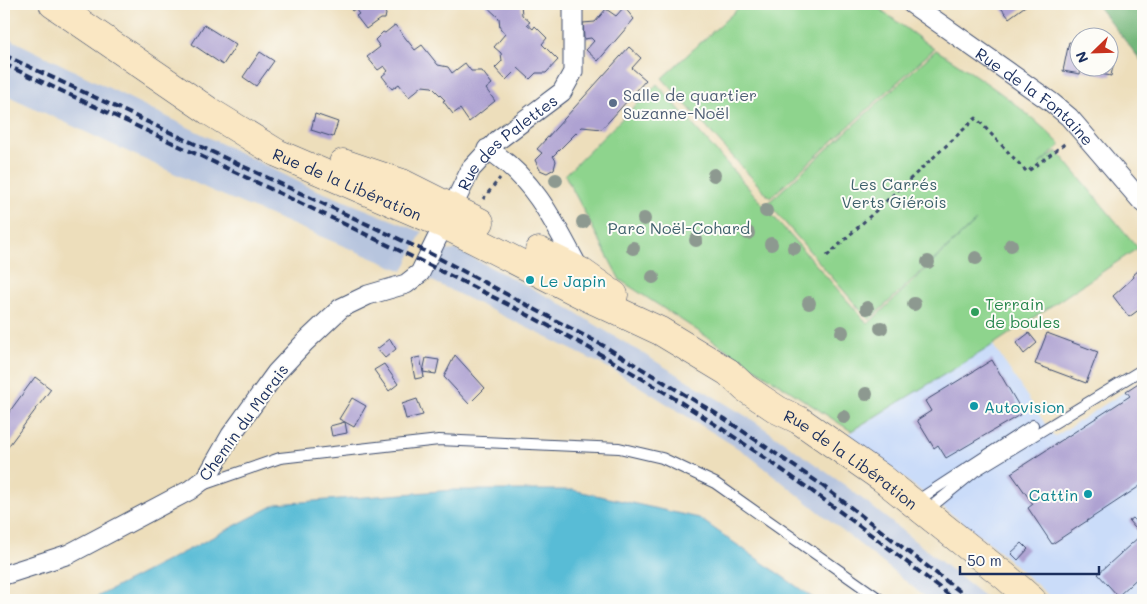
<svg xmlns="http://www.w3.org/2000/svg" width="1147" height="604" viewBox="0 0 1147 604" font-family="Mali,sans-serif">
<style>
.built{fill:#cadcf9}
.industrial{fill:#b7c5de}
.green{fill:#8ed48d;stroke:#548276}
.forest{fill:#72b678;stroke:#46726b}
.water{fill:#58bcd6;stroke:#3a769a}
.building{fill:#aea2d2}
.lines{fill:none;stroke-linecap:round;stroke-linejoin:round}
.service-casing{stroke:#3a496c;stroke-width:12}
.minor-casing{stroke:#3a496c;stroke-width:21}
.secondary-casing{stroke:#3a496c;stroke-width:29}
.path{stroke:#3a496c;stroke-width:3;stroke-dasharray:4 4;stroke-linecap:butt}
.service{stroke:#fff;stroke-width:10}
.minor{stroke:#fff;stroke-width:19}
.secondary{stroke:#fae7c3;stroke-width:28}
.rail{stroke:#1b2f5e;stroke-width:4;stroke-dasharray:8 4;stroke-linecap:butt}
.tree{fill:#8d9990}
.service-dot{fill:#5c6f8a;stroke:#fdfcf7;stroke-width:2}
.culture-dot{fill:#0f9aa8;stroke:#fdfcf7;stroke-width:2}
.leisure-dot{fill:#2e9e5b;stroke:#fdfcf7;stroke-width:2}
.labels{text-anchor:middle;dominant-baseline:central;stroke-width:4;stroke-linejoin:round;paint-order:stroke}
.service-label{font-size:16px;fill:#4e5e75;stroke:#fdfcf7;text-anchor:start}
.street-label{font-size:16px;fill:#1b2f5e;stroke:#fdfcf7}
.park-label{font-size:16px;fill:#3e616c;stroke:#fdfcf7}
.culture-label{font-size:16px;fill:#0d838f;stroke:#fdfcf7;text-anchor:start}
.leisure-label{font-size:16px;fill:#27864d;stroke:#fdfcf7;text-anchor:start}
</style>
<rect width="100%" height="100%" fill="#fdfcf7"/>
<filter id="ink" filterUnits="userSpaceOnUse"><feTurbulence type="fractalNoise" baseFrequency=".02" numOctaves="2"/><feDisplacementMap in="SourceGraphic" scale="10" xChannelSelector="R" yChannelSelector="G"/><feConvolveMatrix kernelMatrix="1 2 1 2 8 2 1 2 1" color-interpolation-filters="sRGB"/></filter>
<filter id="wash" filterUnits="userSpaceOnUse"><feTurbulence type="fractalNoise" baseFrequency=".0096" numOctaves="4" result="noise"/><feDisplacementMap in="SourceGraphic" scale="20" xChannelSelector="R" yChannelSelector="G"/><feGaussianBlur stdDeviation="1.12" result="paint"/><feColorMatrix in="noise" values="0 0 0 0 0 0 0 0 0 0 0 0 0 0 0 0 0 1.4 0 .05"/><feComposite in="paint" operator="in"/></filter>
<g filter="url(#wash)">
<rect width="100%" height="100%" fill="#eddebb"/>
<path class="built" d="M 993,345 L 1054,437 L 1143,380 L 1143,600 L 1054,600 L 985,539 L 846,435 Z"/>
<path class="industrial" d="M 4,36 L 307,186 L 422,232 L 403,271 L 210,190 L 4,94 Z
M 457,250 L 558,302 L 754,421 L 846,486 L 989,600 L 929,600 L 747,454 L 613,370 L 426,278 L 440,251 Z"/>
<path class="green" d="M 743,4 L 873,4 L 934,49 L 770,198 L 662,78 Z
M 936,50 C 981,78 1024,107 1061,145 L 1039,164 L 1057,151 L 1138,248 L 985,350 L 851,431 L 620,280 L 565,175 L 657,84 L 868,324 L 976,221 L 869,320 L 768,203 Z"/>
<path class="forest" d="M 1096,4 L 1143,4 L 1143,63 Z"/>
<path class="water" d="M 453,490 L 573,490 L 699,518 L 816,600 L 91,600 L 277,504 Z"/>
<g id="blocks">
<path class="building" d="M 347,4 L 387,4 L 382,8 L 386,14 L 385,19 L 380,19 L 366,29 L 356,16 L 359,14 L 355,9 L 352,11 Z
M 484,4 L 521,4 L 522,15 L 530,22 L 527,24 L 533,29 L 535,26 L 547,38 L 542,44 L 558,60 L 546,73 L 536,73 L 530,79 L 518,68 L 506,80 L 495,68 L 502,61 L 501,53 L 494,47 L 505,34 L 500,28 L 499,18 Z
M 998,4 L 1028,4 L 1009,18 Z
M 624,7 L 634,19 L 598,61 L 586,50 L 594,41 L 591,38 L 584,39 L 583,23 L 595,22 L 606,9 L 616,16 Z
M 204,25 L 236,45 L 223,65 L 192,44 Z
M 395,25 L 415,50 L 422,45 L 438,65 L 448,67 L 452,73 L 465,63 L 471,71 L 482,71 L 492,84 L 486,89 L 495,101 L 469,122 L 460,109 L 453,114 L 443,101 L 445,100 L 432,87 L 422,86 L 409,97 L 399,84 L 392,89 L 382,76 L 388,71 L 384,66 L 378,70 L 367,57 L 380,47 L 375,40 L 383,32 L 385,33 Z
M 1069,42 L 1080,44 L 1080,68 L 1110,68 L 1110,50 L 1116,51 L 1111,76 L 1081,70 L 1080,74 L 1063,71 Z
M 629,47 L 641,58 L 632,68 L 646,80 L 602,129 L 582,127 L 553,156 L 556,161 L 554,169 L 547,173 L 540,170 L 535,160 L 542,153 L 537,149 Z
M 260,52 L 274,61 L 256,86 L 243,77 Z
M 315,114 L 338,122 L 333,137 L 311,130 Z
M 1143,267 L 1143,304 L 1139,307 L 1140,309 L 1129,317 L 1113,296 L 1134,277 L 1133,275 Z
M 1029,333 L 1037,343 L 1024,354 L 1016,343 Z
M 1047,333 L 1098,352 L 1086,383 L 1035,364 Z
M 390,339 L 396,349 L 385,358 L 377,349 Z
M 455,355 L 485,388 L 469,404 L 444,377 Z
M 420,357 L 424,377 L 415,379 L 411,359 Z
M 426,358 L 439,360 L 436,374 L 423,372 Z
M 992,360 L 1023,413 L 946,458 L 938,445 L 934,448 L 917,420 L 931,411 L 925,401 Z
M 384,364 L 398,384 L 389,391 L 374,370 Z
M 35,377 L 51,389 L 4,452 L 4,419 Z
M 1143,380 L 1143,434 L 1140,436 L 1143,441 L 1143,484 L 1052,544 L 1028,508 L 1033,504 L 1011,473 L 1130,396 L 1126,391 Z
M 352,398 L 366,406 L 354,427 L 345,422 L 347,433 L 332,436 L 330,426 L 345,422 L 339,419 Z
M 417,399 L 423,415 L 406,419 L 402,404 Z
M 1133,518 L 1143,529 L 1143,573 L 1118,596 L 1098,574 L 1141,535 L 1129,521 Z
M 1022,543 L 1028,549 L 1018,560 L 1011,553 Z"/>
</g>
</g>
<g filter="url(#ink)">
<use href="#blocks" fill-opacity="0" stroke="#3a496c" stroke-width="1"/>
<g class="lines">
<defs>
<path id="service" d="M 205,484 L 280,458 L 439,440 L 619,448 L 662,458 L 715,483 L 881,600
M 915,502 L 1033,425
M 926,511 L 974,472 L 1143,369"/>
<g id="minor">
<path id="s1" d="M 912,4 L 1051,102 L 1069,117 L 1143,203"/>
<path d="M 487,149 C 533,176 556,225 580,271"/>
<path id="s2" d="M 4,575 L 69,554 L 190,490 L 207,477 L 231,435 L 276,373 L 305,342 L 341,308 L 368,295 L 406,284 L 420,273 L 471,169 L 498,140 L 562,92 L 573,72 L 573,4"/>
</g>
<g id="secondary">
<path id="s3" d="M 53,4 L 209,111 L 277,153 L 445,225 L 587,297 L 660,331 L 728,372 L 745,388 L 778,410 L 799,420 L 882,478 L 1006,577 L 1032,600"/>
<path d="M 343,163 L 402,183 L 480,222"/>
<path d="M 539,251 L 580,271 L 614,295"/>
</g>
</defs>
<use href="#service" class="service-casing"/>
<use href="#minor" class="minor-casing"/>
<use href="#secondary" class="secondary-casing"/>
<path class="path" d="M 483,199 L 500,178
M 827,256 L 976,118 L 1027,172 L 1067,142"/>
<use href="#service" class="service"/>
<use href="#minor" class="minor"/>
<use href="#secondary" class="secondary"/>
<path class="rail" d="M 4,55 L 429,253 L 604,346 L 725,419 L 819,483 L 971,600
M 4,64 C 115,116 227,168 338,221 C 425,263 513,305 598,353 C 724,424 842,510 955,600"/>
</g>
<g class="tree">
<circle cx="714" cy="175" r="7"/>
<circle cx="556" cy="180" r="7"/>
<circle cx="766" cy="211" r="7"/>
<circle cx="644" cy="219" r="7"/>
<circle cx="583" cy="222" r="7"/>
<circle cx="748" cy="233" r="7"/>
<circle cx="696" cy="240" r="7"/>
<circle cx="771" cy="244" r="7"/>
<circle cx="1011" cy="245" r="7"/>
<circle cx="633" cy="248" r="7"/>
<circle cx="794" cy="248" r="7"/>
<circle cx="976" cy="258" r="7"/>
<circle cx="928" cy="262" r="7"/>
<circle cx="653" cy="277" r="7"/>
<circle cx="809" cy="303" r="7"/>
<circle cx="914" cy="304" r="7"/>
<circle cx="867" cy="308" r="7"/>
<circle cx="881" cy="328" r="7"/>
<circle cx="842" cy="332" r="7"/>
<circle cx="866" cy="394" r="7"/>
<circle cx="844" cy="417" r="7"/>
</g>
</g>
<circle class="service-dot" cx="613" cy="103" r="5"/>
<g class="culture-dot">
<circle cx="530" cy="280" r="5"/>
<circle cx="974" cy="406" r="5"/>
<circle cx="1088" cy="494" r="5"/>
</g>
<circle class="leisure-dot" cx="975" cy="312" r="5"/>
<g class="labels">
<g class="service-label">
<text x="623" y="94">Salle de quartier<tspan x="623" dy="18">Suzanne-Noël</tspan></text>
</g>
<g class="street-label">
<text stroke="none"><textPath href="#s1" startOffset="154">Rue de la Fontaine</textPath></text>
<text stroke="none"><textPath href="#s2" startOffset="691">Rue des Palettes</textPath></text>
<text stroke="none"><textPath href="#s3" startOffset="346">Rue de la Libération</textPath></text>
<text transform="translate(243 422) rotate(-54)">Chemin du Marais</text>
<text stroke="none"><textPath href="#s3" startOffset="922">Rue de la Libération</textPath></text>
</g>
<g class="park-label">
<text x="894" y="183">Les Carrés<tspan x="894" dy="18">Verts Giérois</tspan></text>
<text x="679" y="227">Parc Noël-Cohard</text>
</g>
<g class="culture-label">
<text x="540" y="280">Le Japin</text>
<text x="984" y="406">Autovision</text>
<text x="1078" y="494" text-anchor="end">Cattin</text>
</g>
<g class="leisure-label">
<text x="985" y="303">Terrain<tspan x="985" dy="18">de boules</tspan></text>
</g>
</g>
<rect width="1147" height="604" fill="none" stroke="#fdfcf7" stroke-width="20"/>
<g transform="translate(1094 52) rotate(247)"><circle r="24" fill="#fdfcf7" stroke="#a3aaba"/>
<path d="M0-4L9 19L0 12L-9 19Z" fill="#c8321e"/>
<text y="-8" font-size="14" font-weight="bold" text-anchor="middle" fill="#1b2f5e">N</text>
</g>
<path d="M960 566v8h139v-8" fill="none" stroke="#1b2f5e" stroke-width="2.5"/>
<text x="967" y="566" font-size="15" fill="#1b2f5e" stroke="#fdfcf7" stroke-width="4" paint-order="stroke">50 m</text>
</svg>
